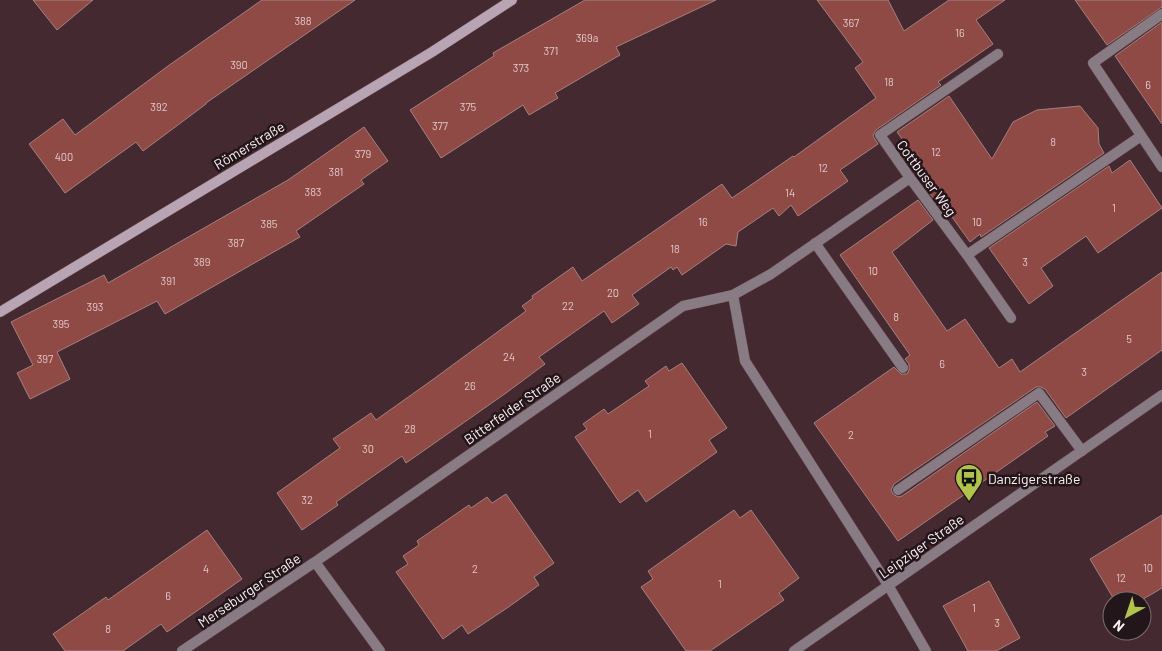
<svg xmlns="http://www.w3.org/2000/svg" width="1162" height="651" viewBox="0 0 1162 651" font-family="Barlow,sans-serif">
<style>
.building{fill:#8f4a46;stroke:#a4817e}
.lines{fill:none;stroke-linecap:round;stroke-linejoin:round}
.lane-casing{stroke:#5f454c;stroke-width:11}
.street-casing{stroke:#5f454c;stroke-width:11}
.secondary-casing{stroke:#5f454c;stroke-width:11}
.lane{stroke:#887b84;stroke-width:10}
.street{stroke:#887b84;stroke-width:10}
.secondary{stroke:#b8a4b2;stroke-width:10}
.labels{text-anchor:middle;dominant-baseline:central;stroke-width:5;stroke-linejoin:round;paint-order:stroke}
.number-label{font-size:11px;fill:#e2c6c7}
.street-label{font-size:14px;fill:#feeff2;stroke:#23161a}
.poi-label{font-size:14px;fill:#feeff2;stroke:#23161a;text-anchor:start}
</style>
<rect width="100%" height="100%" fill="#452931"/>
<path class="building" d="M 33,0 L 93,0 L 57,30 Z
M 262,0 L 355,0 L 206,103 L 206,104 L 143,151 L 136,142 L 65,193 L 29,144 L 63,119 L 75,135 L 168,66 Z
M 585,0 L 716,0 L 616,47 L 620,55 L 555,93 L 558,98 L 529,115 L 523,105 L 441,158 L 410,110 L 494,56 L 493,53 Z
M 817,0 L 888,0 L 904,31 L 949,0 L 1005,0 L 976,20 L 993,44 L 938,82 L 941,85 L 876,130 L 873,136 L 878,144 L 840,170 L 848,181 L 798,216 L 791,205 L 779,216 L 773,208 L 738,232 L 736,246 L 726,244 L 682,275 L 677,267 L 673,270 L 671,267 L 632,295 L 639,304 L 612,323 L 604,311 L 539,357 L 545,364 L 506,393 L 406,463 L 402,456 L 336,502 L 338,505 L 302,530 L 277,493 L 340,448 L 333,439 L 371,413 L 376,420 L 435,378 L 526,311 L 522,306 L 533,298 L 532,296 L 573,267 L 582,281 L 722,184 L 732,198 L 793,156 L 794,157 L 876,98 L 855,68 L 863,62 Z
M 1075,0 L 1162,0 L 1162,7 L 1107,45 Z
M 1162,22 L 1162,124 L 1115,56 Z
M 949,96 L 992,159 L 1013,122 L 1037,110 L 1080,106 L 1098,128 L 1099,144 L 1104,153 L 981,237 L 980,234 L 970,242 L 947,210 L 944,212 L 929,192 L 936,187 L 897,132 Z
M 364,127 L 388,161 L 361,180 L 364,184 L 296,231 L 300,237 L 165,314 L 157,301 L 57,352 L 70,379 L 30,399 L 17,373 L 33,365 L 11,322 L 104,275 L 108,283 L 288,180 Z
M 1130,160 L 1162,208 L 1098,253 L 1086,236 L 1041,268 L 1053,286 L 1029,304 L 989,248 L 1109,166 L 1112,173 Z
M 918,200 L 933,220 L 892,252 L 947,331 L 965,319 L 999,368 L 1012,359 L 1020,372 L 1162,272 L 1162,350 L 1066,418 L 1045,389 L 1041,387 L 1036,387 L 894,484 L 891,490 L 893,494 L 898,497 L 902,496 L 1037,402 L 1055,426 L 1045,432 L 1048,436 L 898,541 L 814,423 L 894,367 L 901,374 L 907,374 L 909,370 L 909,364 L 905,359 L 910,355 L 840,255 Z
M 682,363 L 727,428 L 709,440 L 717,452 L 646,502 L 638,490 L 620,503 L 575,437 L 587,429 L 583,424 L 604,409 L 608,414 L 649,386 L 645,381 L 666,366 L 669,371 Z
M 506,494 L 554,563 L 534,577 L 539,585 L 510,606 L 468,634 L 462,625 L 443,639 L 396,572 L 408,564 L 403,556 L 419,545 L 417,541 L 469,505 L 471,508 L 487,497 L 492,503 Z
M 734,510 L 740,518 L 751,510 L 799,578 L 779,593 L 784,600 L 710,651 L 686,651 L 641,587 L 653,579 L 648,571 Z
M 1162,515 L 1162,588 L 1140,601 L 1115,601 L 1090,559 Z
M 207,530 L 242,579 L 167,632 L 161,624 L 123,651 L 65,651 L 53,634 L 106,597 L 108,600 Z
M 989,581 L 1020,638 L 996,651 L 968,651 L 943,606 Z"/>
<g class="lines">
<defs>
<path id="lane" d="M 898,490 L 1039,393 L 1082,451"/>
<path id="street" d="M 1162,14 L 1093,63 L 1162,167
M 998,54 L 880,135 L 910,178 L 967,255 L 1141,136
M 815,243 L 903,368
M 967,255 L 1011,318
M 733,295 L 771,274 L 910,178
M 315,562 L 683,306 L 733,295 L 745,361 L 888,585 L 926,651
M 182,651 L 315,562 L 380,651
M 794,651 L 1162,395"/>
<path id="secondary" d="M 0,312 L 432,52 L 512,0"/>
</defs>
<use href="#lane" class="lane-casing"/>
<use href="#street" class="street-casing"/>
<use href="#secondary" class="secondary-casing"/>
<use href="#lane" class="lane"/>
<use href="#street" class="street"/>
<use href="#secondary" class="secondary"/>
</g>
<defs>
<symbol id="bus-pin" viewBox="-11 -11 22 30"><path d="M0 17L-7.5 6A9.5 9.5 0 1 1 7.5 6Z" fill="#b2c34c" stroke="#23161a"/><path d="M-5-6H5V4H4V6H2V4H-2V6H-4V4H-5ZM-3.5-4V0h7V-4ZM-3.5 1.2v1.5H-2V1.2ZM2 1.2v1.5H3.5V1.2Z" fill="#111"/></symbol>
</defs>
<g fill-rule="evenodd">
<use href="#bus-pin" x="953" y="462" width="32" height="43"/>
</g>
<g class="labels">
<g class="number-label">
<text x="303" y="20">388</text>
<text x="851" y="22">367</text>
<text x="960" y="32">16</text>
<text x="587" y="37">369a</text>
<text x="551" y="50">371</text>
<text x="239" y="64">390</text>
<text x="521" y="67">373</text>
<text x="889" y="81">18</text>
<text x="1148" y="84">6</text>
<text x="159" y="106">392</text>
<text x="468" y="106">375</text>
<text x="440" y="125">377</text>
<text x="1053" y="141">8</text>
<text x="936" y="151">12</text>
<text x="363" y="153">379</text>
<text x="64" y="156">400</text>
<text x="823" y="167">12</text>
<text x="336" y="171">381</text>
<text x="313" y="191">383</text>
<text x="790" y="192">14</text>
<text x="1114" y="207">1</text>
<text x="703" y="221">16</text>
<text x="977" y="221">10</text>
<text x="269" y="223">385</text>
<text x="236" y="242">387</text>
<text x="675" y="248">18</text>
<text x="202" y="261">389</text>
<text x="1025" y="261">3</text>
<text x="873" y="270">10</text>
<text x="168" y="280">391</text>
<text x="613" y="292">20</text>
<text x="568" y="305">22</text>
<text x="95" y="306">393</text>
<text x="896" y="316">8</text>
<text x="61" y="323">395</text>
<text x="1129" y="338">5</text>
<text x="509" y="356">24</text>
<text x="45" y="358">397</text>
<text x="942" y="363">6</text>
<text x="1084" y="371">3</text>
<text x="470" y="385">26</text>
<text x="410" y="428">28</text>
<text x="650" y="433">1</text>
<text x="851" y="434">2</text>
<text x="368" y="448">30</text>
<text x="307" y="499">32</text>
<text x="1148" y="567">10</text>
<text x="206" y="568">4</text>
<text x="475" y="568">2</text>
<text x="1121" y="577">12</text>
<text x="720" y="583">1</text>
<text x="168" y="595">6</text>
<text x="974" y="607">1</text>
<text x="997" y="622">3</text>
<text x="108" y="628">8</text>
</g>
<g class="street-label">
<text transform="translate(249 145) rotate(-31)">Römerstraße</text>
<text transform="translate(927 178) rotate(54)">Cottbuser Weg</text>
<text transform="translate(512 408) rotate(-35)">Bitterfelder Straße</text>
<text transform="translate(921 546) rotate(-35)">Leipziger Straße</text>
<text transform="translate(249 590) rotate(-34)">Merseburger Straße</text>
</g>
<g class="poi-label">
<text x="988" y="478">Danzigerstraße</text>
</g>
</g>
<g transform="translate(1127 616) rotate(220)"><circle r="24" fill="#23161a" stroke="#7b6d70"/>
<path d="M0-4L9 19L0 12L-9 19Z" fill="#b2c34c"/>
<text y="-8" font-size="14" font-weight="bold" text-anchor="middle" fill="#feeff2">N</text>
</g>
</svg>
